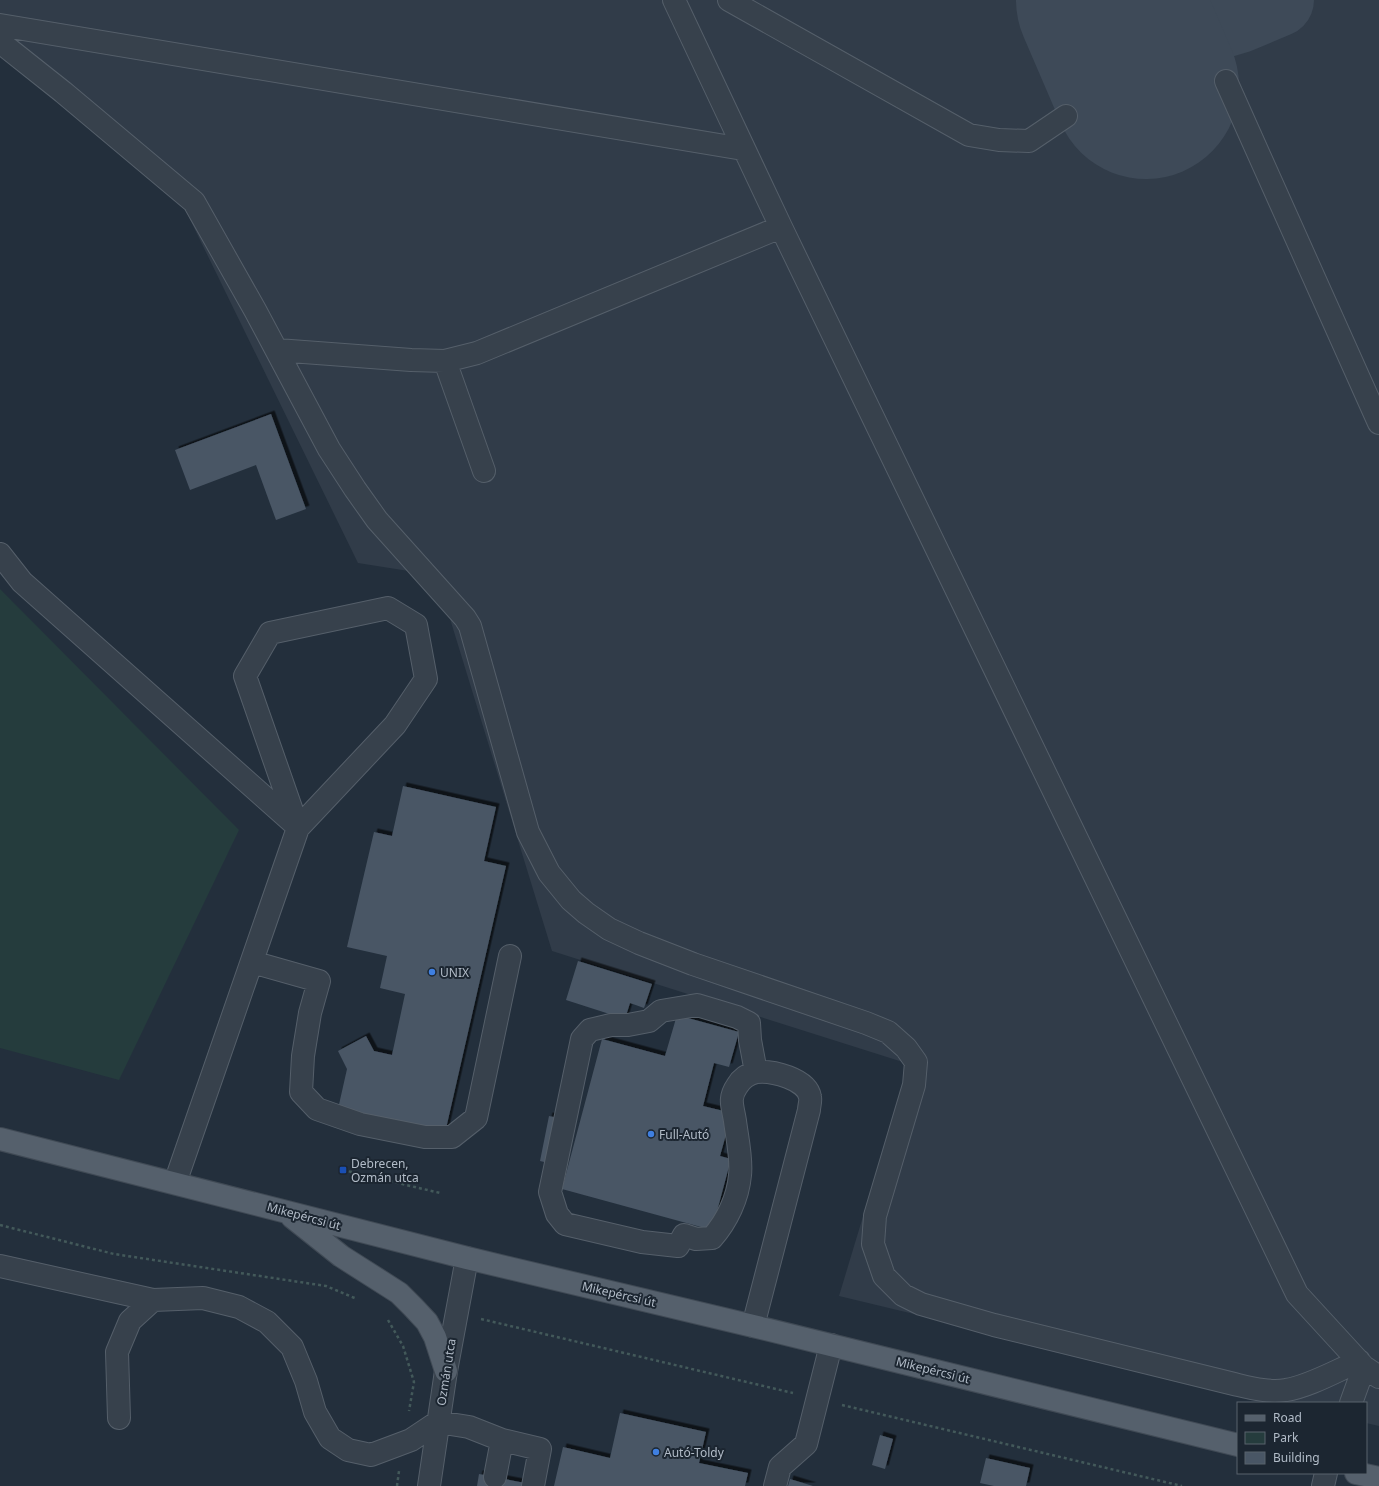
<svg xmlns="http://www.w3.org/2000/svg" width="1379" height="1486" viewBox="0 0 1379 1486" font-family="'Noto Sans',sans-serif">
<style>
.airport{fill:#313c49}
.green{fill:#253c3d}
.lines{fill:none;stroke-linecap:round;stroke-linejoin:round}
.taxiway{stroke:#3e4a58;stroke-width:74}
.runway{stroke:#3e4a58;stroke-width:186}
.building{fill:#495665;filter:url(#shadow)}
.minor-casing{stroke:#555f6a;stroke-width:24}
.major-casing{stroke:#404a55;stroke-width:24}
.path{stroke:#43595a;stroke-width:2.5;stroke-dasharray:3 3;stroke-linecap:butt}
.minor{stroke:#37414c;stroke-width:22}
.major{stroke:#55606c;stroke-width:22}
.shop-dot{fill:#3f7fe0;stroke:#1c2631;stroke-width:1.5}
.transit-dot{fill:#1a4fb4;stroke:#1c2631;stroke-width:1.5}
.labels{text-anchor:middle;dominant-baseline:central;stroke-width:4;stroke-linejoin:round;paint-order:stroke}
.poi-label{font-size:12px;fill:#b2bcc8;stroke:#1c2631;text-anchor:start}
.street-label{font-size:12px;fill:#b2bcc8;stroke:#1c2631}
</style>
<defs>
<filter id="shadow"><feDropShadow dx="3.5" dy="-3.5" stdDeviation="0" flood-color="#0009"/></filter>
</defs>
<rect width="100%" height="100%" fill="#232f3c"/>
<path class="airport" d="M 0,0 L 1379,0 L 1379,1426 L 1366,1423 L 1366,1403 L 1284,1403 L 839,1296 L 909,1064 L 552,951 L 447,609 L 415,572 L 358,563 L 180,199 L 0,54 Z"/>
<path class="green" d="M 0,589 L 239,830 L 119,1080 L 0,1048 Z"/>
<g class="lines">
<path class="taxiway" d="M 1113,0 L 1133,20 L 1154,28 L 1176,31 L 1202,27 L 1239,16 L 1277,0"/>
<path class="runway" d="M 1109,0 L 1146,86"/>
</g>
<path class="building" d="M 271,414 L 306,509 L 276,520 L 256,465 L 190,490 L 175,450 Z
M 403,786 L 496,807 L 484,861 L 506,866 L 445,1133 L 338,1109 L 347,1069 L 338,1051 L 366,1036 L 374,1051 L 392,1055 L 405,994 L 380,988 L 387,956 L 347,947 L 374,832 L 392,836 Z
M 578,961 L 652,984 L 644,1008 L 630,1003 L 625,1019 L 566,1000 Z
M 677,1015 L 739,1032 L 729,1067 L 714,1063 L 703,1106 L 732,1113 L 720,1156 L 731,1159 L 712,1230 L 562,1189 L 602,1039 L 665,1056 Z
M 549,1116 L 563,1119 L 553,1164 L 540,1161 Z
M 620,1413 L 706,1432 L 699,1463 L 748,1473 L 745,1486 L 554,1486 L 563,1447 L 610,1458 Z
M 880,1435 L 893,1439 L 885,1469 L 872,1465 Z
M 986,1458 L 1030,1468 L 1026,1486 L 994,1486 L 980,1483 Z
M 479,1474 L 525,1483 L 524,1486 L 477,1486 Z
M 790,1479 L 813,1486 L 788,1486 Z"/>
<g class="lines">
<defs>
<path id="minor" d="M 674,0 L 781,227 L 1297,1294 L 1364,1367 L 1379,1377
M 729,0 L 969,135 L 999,140 L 1029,141 L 1066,116
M 0,25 L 743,149
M 0,42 L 63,92 L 194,202 L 255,310 L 329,449 L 355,489 L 377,520 L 465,618 L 470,626 L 528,832 L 549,873 L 571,900 L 586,913 L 609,929 L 639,943 L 693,964 L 866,1023 L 888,1032 L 906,1048 L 916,1062 L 914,1085 L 875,1216 L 873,1244 L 884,1276 L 903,1295 L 921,1304 L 994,1325 L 1234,1384 C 1251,1388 1269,1393 1286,1390 C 1308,1387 1338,1370 1359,1361
M 1226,81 L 1379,423
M 277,350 L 411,360 L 445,361 L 477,353 L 781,227
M 445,361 L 484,471
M 0,554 L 22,582 L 298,827
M 252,962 L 319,981 L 310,1013 L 303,1056 L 301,1092 L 317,1109 L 360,1124 L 425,1137 L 452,1137 L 476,1118 L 510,956
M 175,1183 L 298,828 L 395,725 L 426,679 L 416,625 L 388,608 L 270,633 L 245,676 L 298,828
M 0,1266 L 153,1300 L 203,1298 L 239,1307 L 267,1322 L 292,1347 L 306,1381 L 315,1412 L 330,1438 L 348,1450 L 371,1455 L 411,1440 L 438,1422 L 469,1427 L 502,1440 L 540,1449 L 533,1486
M 753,1326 L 809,1110 C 809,1106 811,1101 810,1097 C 807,1079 772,1070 756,1072 C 748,1074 741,1079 737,1086 C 728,1099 733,1107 735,1121 C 737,1137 742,1159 740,1175 C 738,1198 727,1221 712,1238 L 696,1239 L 684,1235 L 678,1246 L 642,1242 L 565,1224 L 557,1214 L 550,1192 L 582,1039 L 590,1030 L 611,1025 L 628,1025 L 649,1021 L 661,1011 L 697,1005 L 737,1017 L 749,1023 L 750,1040 L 756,1072
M 1351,1403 L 1364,1367
M 119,1418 L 117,1352 L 130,1321 L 153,1300
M 495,1477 L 502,1440
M 429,1486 L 446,1371 L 467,1258
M 775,1486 L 780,1467 L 806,1444 L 831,1345
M 1323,1486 L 1326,1473"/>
<path id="major" d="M 0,1139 L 467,1258 L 753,1326 L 1238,1445
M 292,1217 L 341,1256 L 399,1293 L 413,1307 L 427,1322 L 435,1337 L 446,1371
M 1356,1473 L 1379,1478"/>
</defs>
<use href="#minor" class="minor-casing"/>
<use href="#major" class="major-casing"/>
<path class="path" d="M 343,1170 L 440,1193
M 0,1225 L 114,1254 L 326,1286 L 357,1299
M 481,1319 L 793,1393
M 388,1320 L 403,1346 L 414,1382 L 409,1411
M 842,1405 L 1182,1486
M 397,1486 L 399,1471"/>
<use href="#minor" class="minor"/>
<use href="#major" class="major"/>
</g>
<g class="shop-dot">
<circle cx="432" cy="972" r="4"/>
<circle cx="651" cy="1134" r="4"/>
<circle cx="656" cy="1452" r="4"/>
</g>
<rect class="transit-dot" x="339" y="1166" width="8" height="8" rx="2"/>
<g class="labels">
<g class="poi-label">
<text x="440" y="972">UNIX</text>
<text x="659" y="1134">Full-Autó</text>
<text x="351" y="1163">Debrecen,<tspan x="351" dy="14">Ozmán utca</tspan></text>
<text x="664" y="1452">Autó-Toldy</text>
</g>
<g class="street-label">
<text transform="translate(304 1216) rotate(15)">Mikepércsi út</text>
<text transform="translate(619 1294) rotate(13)">Mikepércsi út</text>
<text transform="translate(933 1370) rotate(14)">Mikepércsi út</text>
<text transform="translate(446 1372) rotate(-81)">Ozmán utca</text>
</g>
</g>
<rect x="1237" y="1402" width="130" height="72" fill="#1c2631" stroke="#58626d"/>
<rect x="1245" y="1415" width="20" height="6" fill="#55606c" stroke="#58626d"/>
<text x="1273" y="1422" font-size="12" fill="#b2bcc8">Road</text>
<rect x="1245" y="1432" width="20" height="12" fill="#253c3d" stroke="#58626d"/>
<text x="1273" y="1442" font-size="12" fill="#b2bcc8">Park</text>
<rect x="1245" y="1452" width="20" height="12" fill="#495665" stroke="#58626d"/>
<text x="1273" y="1462" font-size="12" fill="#b2bcc8">Building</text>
</svg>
